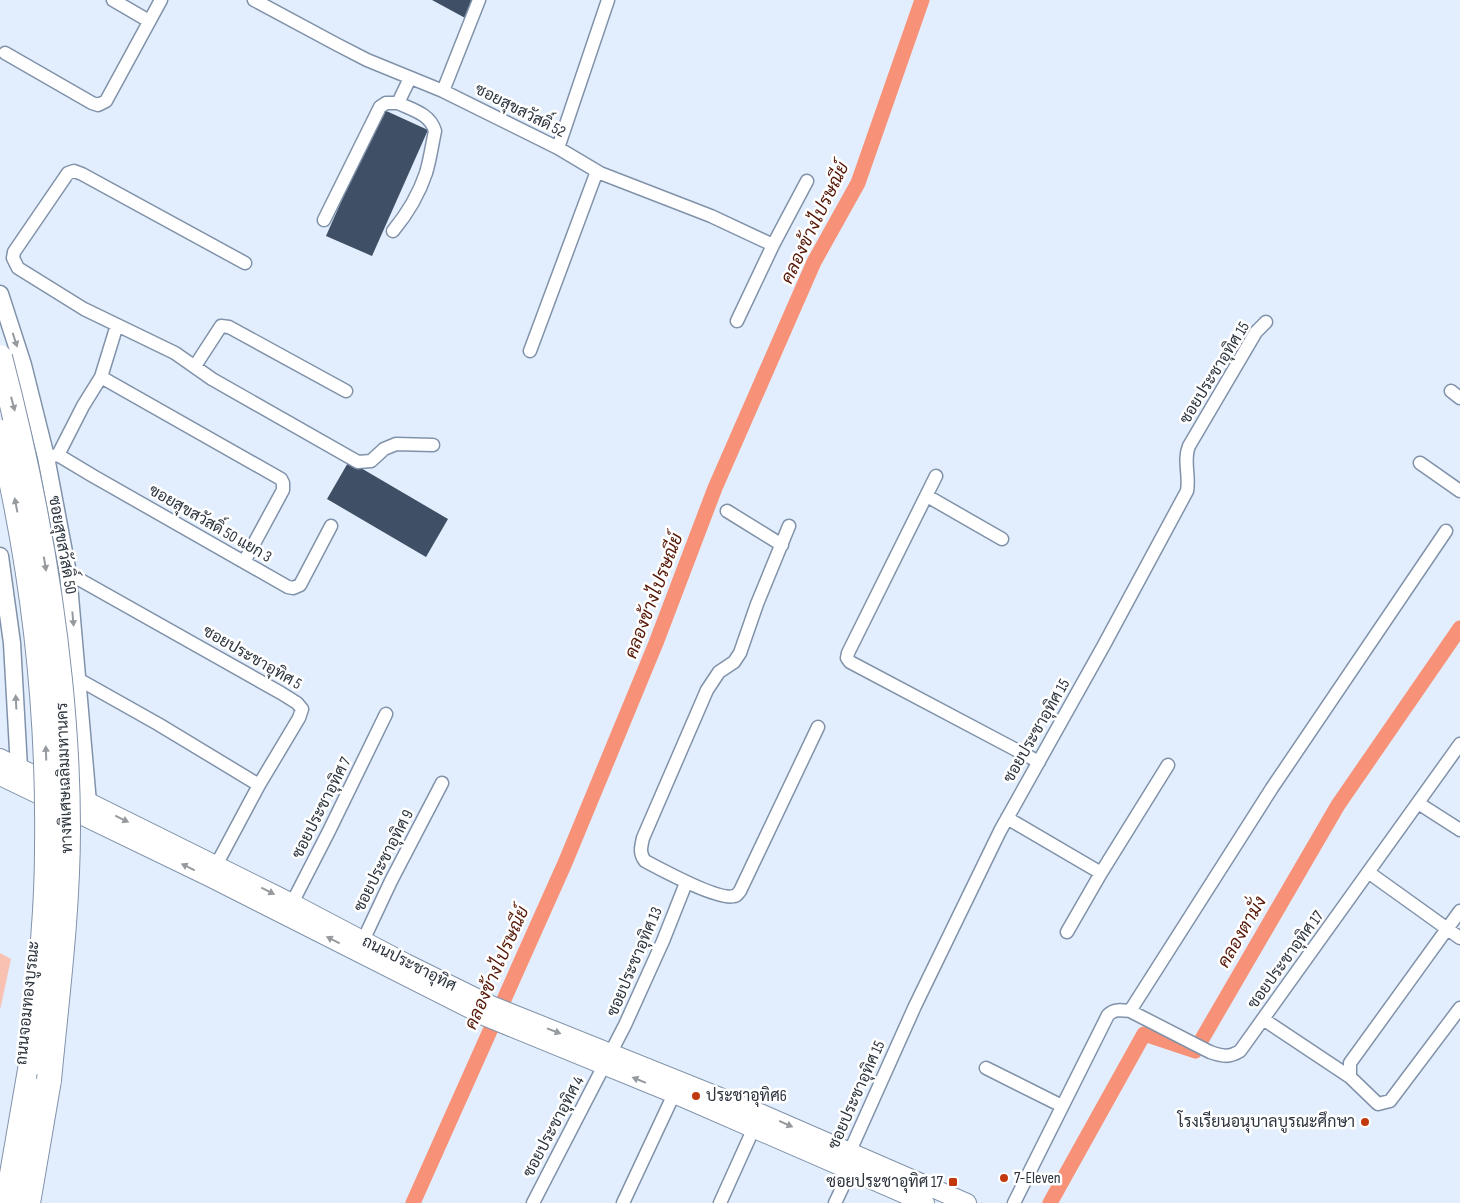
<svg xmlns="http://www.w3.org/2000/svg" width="1460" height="1203" viewBox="0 0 1460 1203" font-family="'Sofia Sans Condensed',Sarabun,sans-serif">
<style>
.green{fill:#f8c1b2}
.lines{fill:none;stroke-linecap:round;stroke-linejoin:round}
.canal{stroke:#f79177;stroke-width:15}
.building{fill:#3f4f65}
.minor-casing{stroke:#8092aa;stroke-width:15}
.tertiary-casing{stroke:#8092aa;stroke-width:19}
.secondary-casing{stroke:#8092aa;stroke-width:20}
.motorway-casing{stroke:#8092aa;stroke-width:26}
.minor{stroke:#fff;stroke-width:12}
.tertiary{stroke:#fff;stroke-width:16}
.secondary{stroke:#fff;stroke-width:18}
.motorway{stroke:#fff;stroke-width:24}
.motorway-bridge-casing{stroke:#8092aa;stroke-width:26;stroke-linecap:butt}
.motorway-bridge{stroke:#fff;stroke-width:24}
.oneway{fill:#969a9f}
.poi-dot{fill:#c2390e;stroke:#fff;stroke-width:2}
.labels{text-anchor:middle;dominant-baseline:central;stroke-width:5;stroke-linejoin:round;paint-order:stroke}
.street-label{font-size:16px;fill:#2d353f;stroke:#fff}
.poi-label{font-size:16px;fill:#2d353f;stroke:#fff;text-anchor:start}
.water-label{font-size:18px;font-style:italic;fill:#561807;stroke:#fff}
</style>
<rect width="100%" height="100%" fill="#e2eefd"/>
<path class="green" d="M 0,953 L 11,959 L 0,1010 Z"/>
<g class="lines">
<path class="canal" d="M 413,1203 L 565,863 L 656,643 L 715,488 L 814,262 L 858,183 L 922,0
M 1050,1203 L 1144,1034 L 1195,1051 L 1338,805 L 1460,628"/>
</g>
<path class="building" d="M 432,0 L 474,0 L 467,19 Z
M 382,109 L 428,130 L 372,256 L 326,236 Z
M 349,461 L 448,519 L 426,557 L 327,499 Z"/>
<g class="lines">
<defs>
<path id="minor" d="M 113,0 L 149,21
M 254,0 L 336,44 L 367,60 L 443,91 L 558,148 L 600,173 L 711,216 L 773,245
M 5,53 L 92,103 L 98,105 L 106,101 L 161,0
M 443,91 L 479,0
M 558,148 L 608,0
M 324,220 L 380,107 L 386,103 L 398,103
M 393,231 C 407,214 419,194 426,173 C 430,160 432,145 435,131 C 430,114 413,110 398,103 L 410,78
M 245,263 L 82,174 L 74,171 L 68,173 L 14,252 L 13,258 L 18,268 L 84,309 L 175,353 L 212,379 L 358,462 L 371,461 L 384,449 L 396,444 L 433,445
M 737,321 L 773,245 L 807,181
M 530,351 L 597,171
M 195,366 L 221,326 L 229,327 L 346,391
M 101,377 L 281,479 L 283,483 L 283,490 L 244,562
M 1451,391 L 1460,398
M 58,455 L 83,406 L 101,377 L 117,325
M 46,457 L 58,455 L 93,476 L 288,587 L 293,588 L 300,585 L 331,526
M 1420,463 L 1460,491
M 936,476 L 848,653 L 847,658 L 850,662 L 1039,762
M 927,496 L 1002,539
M 727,511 L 782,545
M 789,526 L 757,604 L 740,653 L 734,662 L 719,672 L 707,690 L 643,838 C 641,847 639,853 645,861 C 660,869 719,901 734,896 C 737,896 738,893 740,891 L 818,727
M 68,573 L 281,693 L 297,703 L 302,709 L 299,718 L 259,785 L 213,871
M 78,679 L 158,724 L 259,785
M 1418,803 L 1460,830
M 1007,818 L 1101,873
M 1368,872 L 1460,938
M 289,909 L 329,831 L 386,714
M 1460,911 L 1350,1063 L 1350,1077 L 1378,1104 L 1390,1101 L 1460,1008
M 1067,932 L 1101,873 L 1168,765
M 360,947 L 391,881 L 442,783
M 1130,1011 L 1272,788 L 1446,531
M 1263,1019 L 1350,1077
M 986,1068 L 1062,1106
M 846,1160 L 915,1006 L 1000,831 L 1104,645 L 1187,491 C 1190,476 1183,460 1189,446 L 1256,332 L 1266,322
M 533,1203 L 625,1025 L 663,941 L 686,883
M 623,1203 L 674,1094
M 720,1203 L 757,1121
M 835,1203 L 853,1165
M 1014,1203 L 1108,1015 C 1114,1009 1121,1010 1130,1011 L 1210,1052 C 1222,1056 1229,1058 1240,1051 L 1460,744"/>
<path id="tertiary" d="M 0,294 L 23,365 L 46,457 L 68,573 L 88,803
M 0,556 L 12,643 L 19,768"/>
<path id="secondary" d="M 0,758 L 292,903 L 406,963 L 491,1005 L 760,1113 L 967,1203
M 0,776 L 209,877 L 486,1017 L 674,1094 L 925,1203"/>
<path id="motorway" d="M 7,1203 L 31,1064
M 28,1203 L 49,1080"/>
</defs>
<use href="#minor" class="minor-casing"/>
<use href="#tertiary" class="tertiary-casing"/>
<use href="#secondary" class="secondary-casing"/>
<use href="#motorway" class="motorway-casing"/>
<use href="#minor" class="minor"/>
<use href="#tertiary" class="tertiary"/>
<use href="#secondary" class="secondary"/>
<use href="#motorway" class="motorway"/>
<defs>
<path id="motorway-bridge" d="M 0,357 C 28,464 49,571 60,680 C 65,729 68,778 68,828 C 68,912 57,996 49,1080
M 0,432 C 33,568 49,709 47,849 C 47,920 38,992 31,1064"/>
</defs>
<use href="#motorway-bridge" class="motorway-bridge-casing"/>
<use href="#motorway-bridge" class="motorway-bridge"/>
</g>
<defs><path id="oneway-solid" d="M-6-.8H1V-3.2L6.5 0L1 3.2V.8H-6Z" transform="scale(1.25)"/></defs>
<g class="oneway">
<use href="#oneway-solid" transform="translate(15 340) rotate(72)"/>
<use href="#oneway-solid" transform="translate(13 404) rotate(75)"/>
<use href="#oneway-solid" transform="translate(16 505) rotate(-101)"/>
<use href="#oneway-solid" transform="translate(45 564) rotate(81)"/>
<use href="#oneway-solid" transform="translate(73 619) rotate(85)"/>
<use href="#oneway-solid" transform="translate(16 702) rotate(-93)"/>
<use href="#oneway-solid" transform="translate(46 753) rotate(-92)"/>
<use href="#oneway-solid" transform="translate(122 819) rotate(26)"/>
<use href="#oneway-solid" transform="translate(188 867) rotate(-154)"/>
<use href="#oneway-solid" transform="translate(268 891) rotate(27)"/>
<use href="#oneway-solid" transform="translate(333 940) rotate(-153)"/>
<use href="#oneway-solid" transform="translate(554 1031) rotate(21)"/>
<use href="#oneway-solid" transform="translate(639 1080) rotate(-158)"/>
<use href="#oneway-solid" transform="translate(786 1124) rotate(24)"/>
</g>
<g class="poi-dot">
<circle cx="696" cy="1096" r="5"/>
<circle cx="1365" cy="1122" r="5"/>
<circle cx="1004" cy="1178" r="5"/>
<rect x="948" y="1177" width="10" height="10" rx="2.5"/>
</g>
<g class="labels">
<g class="street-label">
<text transform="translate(520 111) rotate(27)">ซอยสุขสวัสดิ์ 52</text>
<text transform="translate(1215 373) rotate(-58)">ซอยประชาอุทิศ 15</text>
<text transform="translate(210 524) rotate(30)">ฃอยสุขสวัสดิ์ 50 แยก 3</text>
<text transform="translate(62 545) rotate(80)">ซอยสุขสวัสดิ์ 50</text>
<text transform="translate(252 658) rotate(30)">ซอยประชาอุทิศ 5</text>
<text transform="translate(1037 731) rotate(-60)">ซอยประชาอุทิศ 15</text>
<text transform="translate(65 778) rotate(-92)">ทางพิเศษเฉลิมมหานคร</text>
<text transform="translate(322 808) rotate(-63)">ซอยประชาอุทิศ 7</text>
<text transform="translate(384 861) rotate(-63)">ซอยประชาอุทิศ 9</text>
<text transform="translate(1286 960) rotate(-54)">ซอยประชาอุทิศ 17</text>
<text transform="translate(635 962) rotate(-67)">ซอยประชาอุทิศ 13</text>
<text transform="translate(409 964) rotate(27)">ถนนประชาอุทิศ</text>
<text transform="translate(28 1003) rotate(-84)">ถนนจอมทองบูรณะ</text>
<text transform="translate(857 1095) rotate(-66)">ซอยประชาอุทิศ 15</text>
<text transform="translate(554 1127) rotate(-62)">ซอยประชาอุทิศ 4</text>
</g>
<g class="poi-label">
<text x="706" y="1096">ประชาอุทิศ6</text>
<text x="1355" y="1122" text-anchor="end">โรงเรียนอนุบาลบูรณะศึกษา</text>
<text x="1014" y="1178">7-Eleven</text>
<text x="943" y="1182" text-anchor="end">ซอยประชาอุทิศ 17</text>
</g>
<g class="water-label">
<text transform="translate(815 223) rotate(-64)">คลองข้างไปรษณีย์</text>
<text transform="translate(654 596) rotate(-69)">คลองข้างไปรษณีย์</text>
<text transform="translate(1242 932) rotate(-60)">คลองตามั่ง</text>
<text transform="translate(497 968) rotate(-66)">คลองข้างไปรษณีย์</text>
</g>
</g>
</svg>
